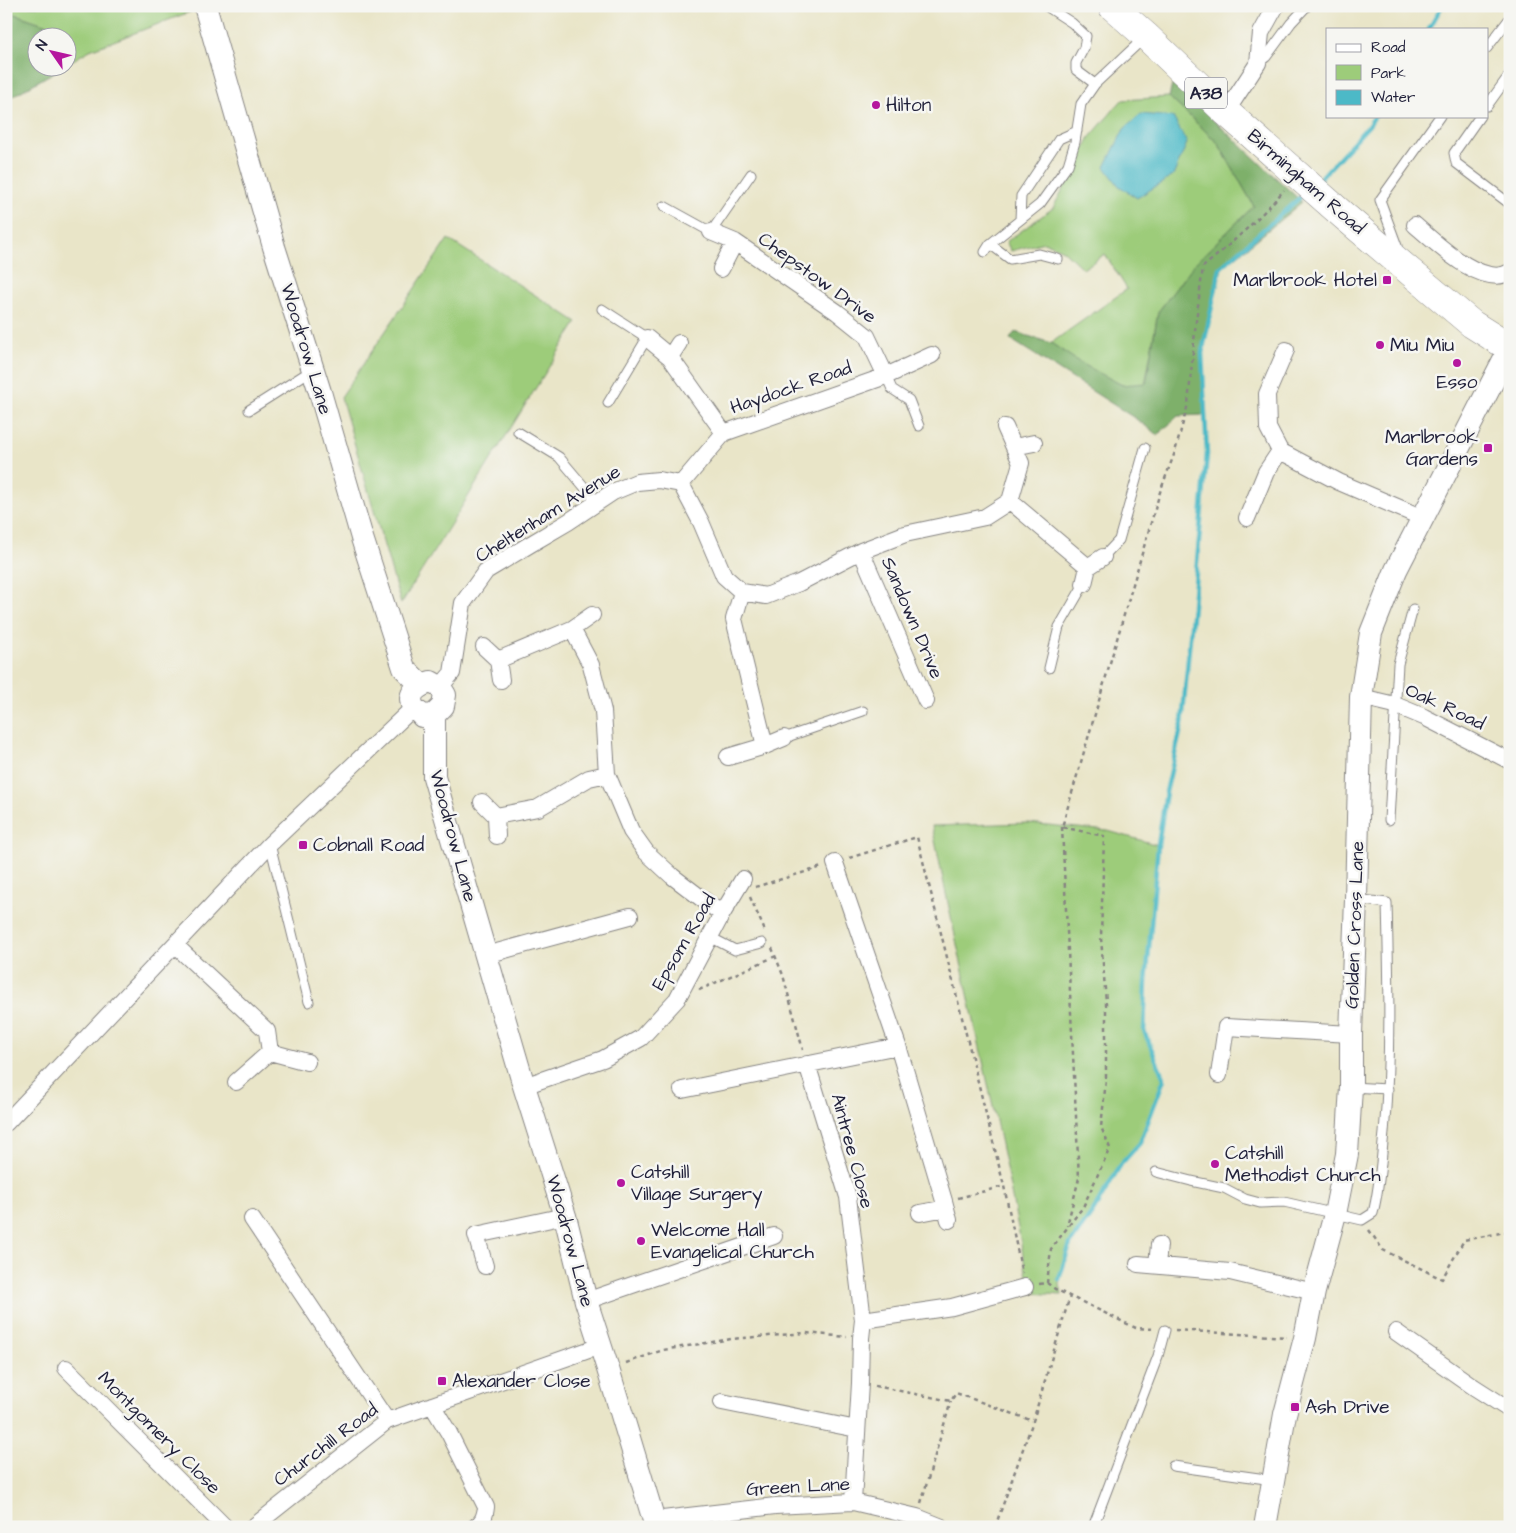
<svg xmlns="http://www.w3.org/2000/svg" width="1516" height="1533" viewBox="0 0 1516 1533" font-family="'Architects Daughter',sans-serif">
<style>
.green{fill:#9dcc7a;stroke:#60775a}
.forest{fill:#7eb06a;stroke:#506952}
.water{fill:#4cb9c7;stroke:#376e81}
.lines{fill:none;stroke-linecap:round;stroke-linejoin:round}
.stream{stroke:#4cb9c7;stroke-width:4.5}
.lane-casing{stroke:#868482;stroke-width:11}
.street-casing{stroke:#868482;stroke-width:18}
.secondary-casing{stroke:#868482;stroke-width:24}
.highway-casing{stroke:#868482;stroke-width:29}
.path{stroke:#868482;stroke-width:2.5;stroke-dasharray:4 4;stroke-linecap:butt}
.lane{stroke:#fff;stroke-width:9}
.street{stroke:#fff;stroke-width:16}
.secondary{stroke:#fff;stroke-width:22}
.highway{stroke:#fff;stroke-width:28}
.poi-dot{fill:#b5179e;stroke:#f6f6f2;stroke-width:2}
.labels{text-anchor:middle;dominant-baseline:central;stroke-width:5;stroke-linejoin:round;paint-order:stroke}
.shield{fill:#f6f6f2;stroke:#626272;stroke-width:1}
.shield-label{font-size:18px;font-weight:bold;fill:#22223b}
.poi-label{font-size:19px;fill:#22223b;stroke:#f6f6f2;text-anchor:start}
.street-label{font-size:19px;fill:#22223b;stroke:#f6f6f2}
</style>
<rect width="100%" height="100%" fill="#f6f6f2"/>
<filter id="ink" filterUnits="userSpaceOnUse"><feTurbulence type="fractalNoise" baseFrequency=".02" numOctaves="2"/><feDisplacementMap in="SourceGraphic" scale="10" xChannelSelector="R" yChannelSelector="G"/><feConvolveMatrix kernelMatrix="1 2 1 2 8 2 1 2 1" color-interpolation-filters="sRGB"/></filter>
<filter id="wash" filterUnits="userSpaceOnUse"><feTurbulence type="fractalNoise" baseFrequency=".0096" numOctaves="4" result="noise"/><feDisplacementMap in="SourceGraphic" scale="20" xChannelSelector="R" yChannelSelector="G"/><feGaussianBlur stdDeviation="1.12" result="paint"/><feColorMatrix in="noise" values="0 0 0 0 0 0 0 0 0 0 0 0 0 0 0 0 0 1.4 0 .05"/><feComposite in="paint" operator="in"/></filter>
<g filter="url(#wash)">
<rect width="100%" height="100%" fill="#e9e5c8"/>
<path class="green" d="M 6,6 L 194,6 L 195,10 L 90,50 L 68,63 L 68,38 L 55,37 L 47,25 L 6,11 Z
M 1169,97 L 1218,143 L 1254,206 L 1195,263 L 1158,312 L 1145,385 L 1122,385 L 1078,363 L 1051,343 L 1127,289 L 1105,254 L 1083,269 L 1063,250 L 1044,242 L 1011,251 L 1006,242 L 1053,208 L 1090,137 L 1122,100 Z
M 448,239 L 577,322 L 401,604 L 341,397 Z
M 1028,823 L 1108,831 L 1158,845 L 1146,982 L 1144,1031 L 1164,1079 L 1140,1143 L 1121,1164 L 1092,1213 L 1070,1244 L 1059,1279 L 1062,1295 L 1030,1293 C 1003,1136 963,982 932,826 Z"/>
<path class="forest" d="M 6,11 L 47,25 L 55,37 L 38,38 L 38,68 L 61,68 L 6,100 Z
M 1172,85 L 1193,101 L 1302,202 L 1222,268 L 1202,353 L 1205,415 L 1178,416 L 1158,435 L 1136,419 L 1010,339 L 1015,332 L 1051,343 L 1079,362 L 1122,385 L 1146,383 L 1158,312 L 1195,263 L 1254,206 L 1218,143 L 1169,97 Z"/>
<path class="water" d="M 1141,114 L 1173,117 L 1187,143 L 1173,176 L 1137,198 L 1119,186 L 1105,167 L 1124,129 Z"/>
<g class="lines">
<path class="stream" d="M 1429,29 L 1442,6
M 1318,181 L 1369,125 L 1375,116
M 1059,1279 L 1070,1244 L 1092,1213 L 1121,1164 L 1140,1143 L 1164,1079 L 1144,1031 L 1146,982 L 1158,845 L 1166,792 L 1182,724 L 1207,454 L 1202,353 L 1220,268 L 1305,193"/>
</g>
</g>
<g filter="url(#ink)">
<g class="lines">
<defs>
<path id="lane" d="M 1046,6 L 1072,23 L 1086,36 L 1084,48 L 1076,63 L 1076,70 L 1095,84
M 1487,48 L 1510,18
M 1258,63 L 1266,57 L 1291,23 L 1307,6
M 1487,106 L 1510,74
M 1480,116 L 1454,153 L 1456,163 L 1510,204
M 664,206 L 711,232 L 751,174
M 1020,220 L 1021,196 L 1059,139 L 1077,131
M 990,244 L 1010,259 L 1039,254 L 1058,259
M 1394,250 L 1397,246 L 1380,200 L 1440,116
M 985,252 L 990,244 L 1040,204 L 1068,165 L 1075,142 L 1081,104 L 1095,84 L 1144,38
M 602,309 L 647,338 L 608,403
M 886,376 L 892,389 L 909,400 L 919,426
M 249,410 L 312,370
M 518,432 L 559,457 L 597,502
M 1103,557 L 1119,540 L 1145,448
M 1049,668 L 1059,627 L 1084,584
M 784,738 L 863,711
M 1389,820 L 1398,664 L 1413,609
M 270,844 L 309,1002
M 710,937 L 735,950 L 762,943
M 1351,1087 L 1388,1089
M 1156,1172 L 1191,1181 L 1224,1188 L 1245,1199 L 1260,1203 L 1284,1202 L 1362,1220 L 1373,1213 C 1380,1186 1381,1160 1384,1133 C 1391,1057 1389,980 1387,903 L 1356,899
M 1173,1466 L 1273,1480
M 1093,1527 L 1158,1356 L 1165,1330"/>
<path id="street" d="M 1226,112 L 1258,63 L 1261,33 L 1276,6
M 1415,225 C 1435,242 1482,289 1510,272
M 711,232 L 735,242 L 837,312 L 867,336 L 886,376
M 721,269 L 735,242
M 647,338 L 670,357 L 724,433
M 670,357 L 679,343
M 1014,447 L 1034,443
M 1280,451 L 1339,482 L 1423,518
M 681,484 L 724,433 L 886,376 L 932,355
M 1010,501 L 1088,567 L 1084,584
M 1247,518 L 1266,472 L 1280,451 L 1268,428 L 1267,394 L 1286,350
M 861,551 L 926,701
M 1088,567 L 1103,557
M 572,629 L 591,665 L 603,711 L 607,774 L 631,831 L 646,852 L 672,876 L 722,914
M 484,647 L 498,660 L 501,680
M 498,660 L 572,629 L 592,615
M 440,687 L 452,673 L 463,603 L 486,571 L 529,545 L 568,522 L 613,492 L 637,482 L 659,480 L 681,484 L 701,522 L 724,576 L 742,592 L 766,596 L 799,583 L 861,551 L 905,534 L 985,517 L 1010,501 L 1021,463 L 1005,427
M 1361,697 L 1395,705 L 1424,717 L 1510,761
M 765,746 L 784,738
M 728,757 L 765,746 L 734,619 L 742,592
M 482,802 L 496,816 L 497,836
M 496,816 L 538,808 L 589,778 L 607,774
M 835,863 L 898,1046 L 944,1201 L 949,1220
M 175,945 L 267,1031 L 270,1052
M 486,955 L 630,916
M 807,1064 L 848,1197 L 863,1320 L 861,1338 L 860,1383 L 853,1502
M 1219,1075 L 1226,1027 L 1351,1034
M 236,1082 L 270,1052 L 307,1062
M 524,1086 L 603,1059 L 641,1038 L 677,999 L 722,914 L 743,879
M 682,1090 L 898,1046
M 6,1123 L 270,844 L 413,708
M 920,1213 L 946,1208
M 252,1219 L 387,1421
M 1138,1264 L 1230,1272 L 1314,1292
M 1157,1265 L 1159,1245
M 485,1266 L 476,1235 L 565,1216
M 586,1301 L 774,1236
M 863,1320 L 952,1307 L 1025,1287
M 1396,1332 L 1474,1387 L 1510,1410
M 66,1368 L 225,1527
M 722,1402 L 857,1429
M 432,1405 L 449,1433 L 486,1507 C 485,1516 483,1522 475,1527
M 654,1520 L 775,1506 L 853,1502 L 917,1517 L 942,1527
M 253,1527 L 387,1421 L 600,1346"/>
<path id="secondary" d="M 205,6 L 274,247 L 320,392 L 362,538 L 404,668 L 420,684
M 434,715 L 422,716 C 420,713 415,710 413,707 C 406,693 419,685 431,682 L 440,687 L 445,695 L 443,706 L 434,715 L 434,777 L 524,1086 L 565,1216 L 586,1301 L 608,1369 L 656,1527
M 1265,1527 L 1285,1414 L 1305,1338 L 1314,1292 L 1335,1214 L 1347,1154 L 1351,1087 L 1351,1034 L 1356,899 L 1361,697 L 1371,633 L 1396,570 L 1510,348"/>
<path id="highway" d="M 1112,6 L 1146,36 L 1226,112 L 1344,216 L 1472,324 L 1510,348"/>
</defs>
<use href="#lane" class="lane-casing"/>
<use href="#street" class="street-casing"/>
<use href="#secondary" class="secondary-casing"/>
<use href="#highway" class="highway-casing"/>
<path class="path" d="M 1062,827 L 1079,1178 L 1067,1226
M 849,858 L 917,837 L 1004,1186
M 755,887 L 822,867
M 750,897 L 765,931
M 772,948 L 783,975 L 803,1050
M 699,990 L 776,956
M 958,1198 L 1004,1186 L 1022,1273
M 1369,1230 L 1383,1250 L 1442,1279 L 1464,1240 L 1510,1231
M 1047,1283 L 1051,1249 L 1083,1207 L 1110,1148 L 1101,1127 L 1106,1080 L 1106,1002 L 1101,938 L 1104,836 L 1062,827 L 1160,492 L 1175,452 L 1188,404 L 1196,321 L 1203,267 C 1232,243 1260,218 1284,190
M 1039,1284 L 1047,1283 L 1055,1289 L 1136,1328 L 1155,1329
M 1175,1330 L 1287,1337
M 626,1363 L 663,1350 L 731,1339 L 806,1333 L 847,1337
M 875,1386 L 951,1401 L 956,1393 L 1033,1421
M 921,1503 L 951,1401
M 995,1527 L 1033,1421 L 1070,1296"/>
<use href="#lane" class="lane"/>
<use href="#street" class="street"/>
<use href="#secondary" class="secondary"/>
<use href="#highway" class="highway"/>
</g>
</g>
<g class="poi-dot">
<circle cx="876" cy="105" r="5"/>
<rect x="1382" y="275" width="10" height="10" rx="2.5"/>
<circle cx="1380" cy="345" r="5"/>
<circle cx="1457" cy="363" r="5"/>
<rect x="1483" y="443" width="10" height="10" rx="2.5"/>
<rect x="298" y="840" width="10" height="10" rx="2.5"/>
<circle cx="1215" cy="1164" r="5"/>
<circle cx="621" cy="1183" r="5"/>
<circle cx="641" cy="1241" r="5"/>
<rect x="437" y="1376" width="10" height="10" rx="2.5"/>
<rect x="1290" y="1402" width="10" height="10" rx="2.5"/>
</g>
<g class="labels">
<rect class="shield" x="1185" y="77.5" width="42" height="31" rx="4"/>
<g class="shield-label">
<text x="1206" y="93">A38</text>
</g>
<g class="poi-label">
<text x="886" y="105">Hilton</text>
<text x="1377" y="280" text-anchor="end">Marlbrook Hotel</text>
<text x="1390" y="345">Miu Miu</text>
<text x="1457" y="382" text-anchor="middle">Esso</text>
<text x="1478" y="437" text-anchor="end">Marlbrook<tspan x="1478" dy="22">Gardens</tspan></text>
<text x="313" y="845">Cobnall Road</text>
<text x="1225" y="1153">Catshill<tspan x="1225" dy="22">Methodist Church</tspan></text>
<text x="631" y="1172">Catshill<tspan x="631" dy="22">Village Surgery</tspan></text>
<text x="651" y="1230">Welcome Hall<tspan x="651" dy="22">Evangelical Church</tspan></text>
<text x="452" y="1381">Alexander Close</text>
<text x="1305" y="1407">Ash Drive</text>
</g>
<g class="street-label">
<text transform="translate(1306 182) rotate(41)">Birmingham Road</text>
<text transform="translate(817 278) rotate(36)">Chepstow Drive</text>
<text transform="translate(306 349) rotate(73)">Woodrow Lane</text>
<text transform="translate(791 388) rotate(-19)">Haydock Road</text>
<text transform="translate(548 514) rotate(-32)">Cheltenham Avenue</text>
<text transform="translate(912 618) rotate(67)">Sandown Drive</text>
<text transform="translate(1445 707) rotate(25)">Oak Road</text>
<text transform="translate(453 836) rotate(75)">Woodrow Lane</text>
<text transform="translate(1355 925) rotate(-88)">Golden Cross Lane</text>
<text transform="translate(684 942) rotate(-60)">Epsom Road</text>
<text transform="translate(852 1151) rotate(75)">Aintree Close</text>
<text transform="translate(570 1241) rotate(75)">Woodrow Lane</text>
<text transform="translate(159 1433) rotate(45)">Montgomery Close</text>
<text transform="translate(326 1445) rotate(-37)">Churchill Road</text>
<text transform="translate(798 1487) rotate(-3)">Green Lane</text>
</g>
</g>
<rect width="1516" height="1533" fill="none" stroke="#f6f6f2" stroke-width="25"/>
<rect x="1326" y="28" width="162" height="90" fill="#f6f6f2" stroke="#a1a1a9"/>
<rect x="1336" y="44" width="25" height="8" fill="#ffffff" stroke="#a1a1a9"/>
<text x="1371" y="52" font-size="15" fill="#22223b">Road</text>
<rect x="1336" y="65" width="25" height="15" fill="#9dcc7a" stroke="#a1a1a9"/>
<text x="1371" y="78" font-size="15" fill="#22223b">Park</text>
<rect x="1336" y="90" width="25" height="15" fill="#4cb9c7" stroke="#a1a1a9"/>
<text x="1371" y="102" font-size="15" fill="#22223b">Water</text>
<g transform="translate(52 52) rotate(304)"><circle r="24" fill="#f6f6f2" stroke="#a1a1a9"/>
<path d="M0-4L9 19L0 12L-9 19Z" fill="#b5179e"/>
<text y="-8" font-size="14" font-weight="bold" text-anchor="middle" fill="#22223b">N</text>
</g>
</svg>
